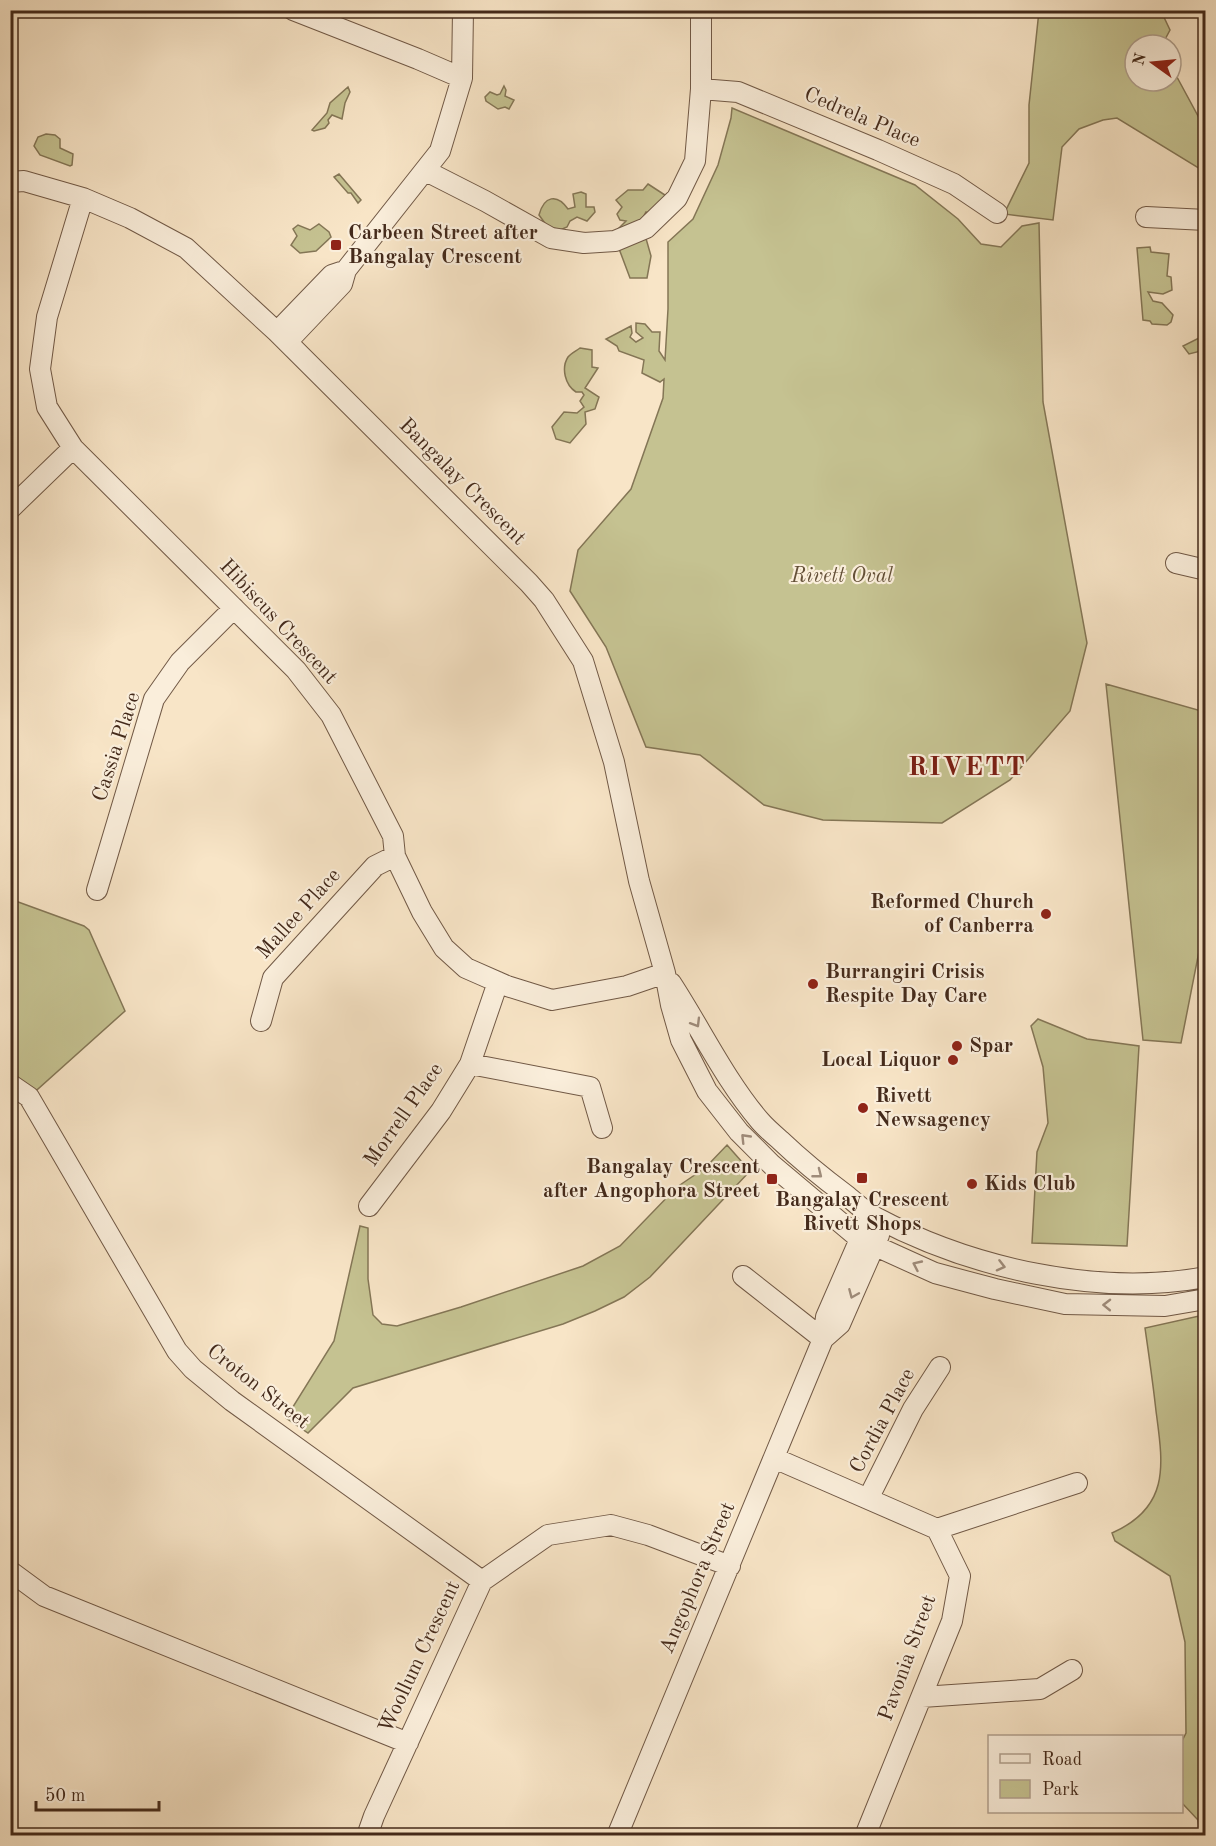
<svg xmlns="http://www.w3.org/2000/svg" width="1216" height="1846" viewBox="0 0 1216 1846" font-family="'Old Standard TT',serif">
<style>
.green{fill:#c5c291;stroke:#847656;stroke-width:1.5}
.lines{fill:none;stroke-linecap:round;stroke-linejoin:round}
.minor-casing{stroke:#715946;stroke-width:22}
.minor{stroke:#faeedb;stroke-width:20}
.oneway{stroke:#9f8c7b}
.poi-dot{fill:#8f2418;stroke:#faeedb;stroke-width:2}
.labels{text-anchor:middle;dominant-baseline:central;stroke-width:4.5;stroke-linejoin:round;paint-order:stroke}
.street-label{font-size:21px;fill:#442a1b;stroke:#faeedb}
.poi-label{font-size:21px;font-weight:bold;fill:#442a1b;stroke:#faeedb;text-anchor:start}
.park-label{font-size:21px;font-style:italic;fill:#645038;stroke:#faeedb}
.district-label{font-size:27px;font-weight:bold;letter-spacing:1.5px;fill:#7a1f14;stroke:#faeedb}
</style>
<rect width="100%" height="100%" fill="#f8e5c7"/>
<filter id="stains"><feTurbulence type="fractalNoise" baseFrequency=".00333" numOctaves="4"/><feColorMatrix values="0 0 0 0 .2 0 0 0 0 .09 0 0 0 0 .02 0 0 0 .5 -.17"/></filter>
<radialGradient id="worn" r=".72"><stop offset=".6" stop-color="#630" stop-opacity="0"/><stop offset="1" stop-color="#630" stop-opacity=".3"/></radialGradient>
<path class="green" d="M 1039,11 L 1161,11 L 1170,30 L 1162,45 L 1135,45 L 1135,81 L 1171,81 L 1171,66 L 1205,129 L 1205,172 L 1117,118 L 1103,120 L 1079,129 L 1062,147 L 1053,220 L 1004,214 L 1029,163 L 1029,105 Z
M 504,86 L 506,90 L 505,96 L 514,100 L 509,109 L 505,107 L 498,109 L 486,101 L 485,97 L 490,92 L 497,95 L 500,94 Z
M 348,87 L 350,92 L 345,103 L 342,119 L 332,115 L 328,120 L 329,123 L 325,128 L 314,131 L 312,130 L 327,113 L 330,103 Z
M 732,108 L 915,185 L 958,219 L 981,244 L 1001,247 L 1022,226 L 1039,223 L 1043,402 L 1087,643 L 1070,711 L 1010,780 L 942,823 L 823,820 L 764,805 L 700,755 L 646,747 L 606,647 L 570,591 L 578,550 L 631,489 L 663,398 L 664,379 L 660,382 L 642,373 L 644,360 L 619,351 L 617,346 L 606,339 L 631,326 L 632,333 L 630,337 L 636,342 L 643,338 L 636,332 L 636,323 L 645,324 L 652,332 L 660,332 L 659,351 L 665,360 L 668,309 L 668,242 L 693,219 L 718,165 L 731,118 Z
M 46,134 L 55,135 L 60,139 L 60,148 L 73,154 L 72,165 L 70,166 L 40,155 L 34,146 L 38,137 Z
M 339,174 L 361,200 L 358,203 L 351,193 L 348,193 L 334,177 Z
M 648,184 L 671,199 L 656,216 L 646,212 L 641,221 L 651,256 L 647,278 L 630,278 L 618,246 L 618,229 L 626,221 L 620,220 L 617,214 L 622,207 L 616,200 L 628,190 L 643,190 Z
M 581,192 L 586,194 L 586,207 L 594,207 L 595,212 L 587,221 L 577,217 L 570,221 L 567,227 L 560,230 L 547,226 L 539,215 C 544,196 557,193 568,209 L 575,207 L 573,194 Z
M 319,224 L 329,232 L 331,237 L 316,251 L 300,253 L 291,245 L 297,236 L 293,229 L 298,225 L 310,230 Z
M 1150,247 L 1151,252 L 1169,254 L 1167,276 L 1171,277 L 1172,290 L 1163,294 L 1148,292 L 1153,301 L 1162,303 L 1173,315 L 1171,322 L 1167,325 L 1152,324 L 1150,321 L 1143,320 L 1137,248 Z
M 1205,335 L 1205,350 L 1189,354 L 1183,346 Z
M 580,348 L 592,350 L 592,367 L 598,368 L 585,388 L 599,397 L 595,409 L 585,412 L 586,424 L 570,443 L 556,439 L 552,427 L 564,412 L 577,413 L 584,407 L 580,401 L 584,395 L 582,392 L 576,392 C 565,385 561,368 568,357 C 571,353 576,351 580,348 Z
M 1106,684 L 1205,712 L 1205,921 L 1181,1043 L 1143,1040 Z
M 10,899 L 84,926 L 89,930 L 125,1011 L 29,1097 L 11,1084 Z
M 1038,1019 L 1087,1039 L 1139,1046 L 1127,1246 L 1032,1243 L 1037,1152 L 1048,1123 L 1043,1067 L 1031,1026 Z
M 727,1145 L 750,1171 L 650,1277 L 624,1297 L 595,1311 L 563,1324 L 353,1388 L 308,1433 L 286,1418 L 334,1341 L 360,1226 L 368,1228 L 368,1279 L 373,1315 L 382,1324 L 397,1326 L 461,1307 L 583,1266 L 620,1246 L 677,1187 L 705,1168 Z
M 1199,1316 L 1206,1320 L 1205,1836 L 1200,1835 L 1198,1820 L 1182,1803 L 1182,1741 L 1186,1733 L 1185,1642 L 1170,1576 L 1115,1541 L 1112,1533 C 1171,1507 1163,1464 1156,1411 C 1153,1383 1149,1356 1145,1328 Z"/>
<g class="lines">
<defs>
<path id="minor" d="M 293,10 L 418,59 L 462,78
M 701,89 L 738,92 L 878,150 L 954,184 L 997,213
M 426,171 L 485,201 L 551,238 L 584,243 L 615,241 L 646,228 L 677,198 L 695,161 L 701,89 L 701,10
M 10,182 L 24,181 L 83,198 L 130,218 L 186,248 L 277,332 L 529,583 L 544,600 L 583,661 L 614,762 L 639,881 L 665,973 L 671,1005 L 681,1040 L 707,1091 L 739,1132 L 772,1165 L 860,1239 L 935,1273 L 995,1289 L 1065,1304 L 1165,1306 L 1206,1299
M 83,198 L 47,317 L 40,369 L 47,407 L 73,448 L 296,670 L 331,715 L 393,836 L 395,856 L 422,912 L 444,948 L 466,968 L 507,986 L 552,1000 L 627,986 L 665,973
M 1146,217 L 1206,220
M 277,332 L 332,275 L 341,272
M 287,342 L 342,284 L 346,270 L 440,151 L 462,78 L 463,10
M 10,509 L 73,448
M 1176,563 L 1206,570
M 97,890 L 154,699 L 180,662 L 234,608
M 671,983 C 701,1029 725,1080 760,1121 C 766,1128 773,1134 780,1140 C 801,1160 823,1178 846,1195 C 856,1203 865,1212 875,1217 C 971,1268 1097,1297 1206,1277
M 261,1021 L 273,978 L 375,866 L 395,856
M 470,1064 L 590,1087 L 602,1128
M 10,1084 L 29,1097 L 177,1351 L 193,1369 L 232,1401 L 482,1581
M 369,1206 L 441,1111 L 470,1064 L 498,982
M 743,1276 L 823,1339
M 823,1339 L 840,1324 L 879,1235
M 774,1458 L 937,1529 L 960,1576 L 952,1621 L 865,1836
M 868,1499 L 913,1409 L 940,1367
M 937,1529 L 1077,1483
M 10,1571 L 44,1596 L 408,1743
M 922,1697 L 1040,1689 L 1072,1670
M 367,1836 L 374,1816 L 482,1581 L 548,1535 L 611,1525 L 648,1535 L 730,1566
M 617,1836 L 823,1339 L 826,1317 L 860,1239 L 873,1216"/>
</defs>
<use href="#minor" class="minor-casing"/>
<use href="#minor" class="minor"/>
</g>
<defs><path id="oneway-chevron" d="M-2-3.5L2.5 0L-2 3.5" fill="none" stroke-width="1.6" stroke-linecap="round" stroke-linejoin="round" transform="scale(1.5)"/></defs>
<g class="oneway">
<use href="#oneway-chevron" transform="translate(696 1023) rotate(59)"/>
<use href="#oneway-chevron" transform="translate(745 1138) rotate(-134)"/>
<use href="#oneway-chevron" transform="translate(818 1174) rotate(38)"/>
<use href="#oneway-chevron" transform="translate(917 1265) rotate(-155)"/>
<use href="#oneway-chevron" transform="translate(1001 1266) rotate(14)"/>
<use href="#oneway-chevron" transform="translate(853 1294) rotate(113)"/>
<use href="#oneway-chevron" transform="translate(1107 1305) rotate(-179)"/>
</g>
<g class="poi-dot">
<rect x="330" y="239" width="12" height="12" rx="3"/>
<circle cx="1046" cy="914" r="6"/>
<circle cx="813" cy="984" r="6"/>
<circle cx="957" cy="1046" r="6"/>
<circle cx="953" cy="1060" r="6"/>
<circle cx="863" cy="1108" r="6"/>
<rect x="856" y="1172" width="12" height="12" rx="3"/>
<rect x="766" y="1173" width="12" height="12" rx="3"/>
<circle cx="972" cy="1184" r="6"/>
</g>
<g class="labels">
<g class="street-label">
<text transform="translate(862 118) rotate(23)">Cedrela Place</text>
<text transform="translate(462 482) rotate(45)">Bangalay Crescent</text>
<text transform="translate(278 622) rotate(47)">Hibiscus Crescent</text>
<text transform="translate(117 747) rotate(-72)">Cassia Place</text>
<text transform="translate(299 914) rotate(-48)">Mallee Place</text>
<text transform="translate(404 1115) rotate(-55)">Morrell Place</text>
<text transform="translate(258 1387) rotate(38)">Croton Street</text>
<text transform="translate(883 1421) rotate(-62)">Cordia Place</text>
<text transform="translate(698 1578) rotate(-67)">Angophora Street</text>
<text transform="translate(420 1657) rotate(-65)">Woollum Crescent</text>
<text transform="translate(908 1658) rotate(-70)">Pavonia Street</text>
</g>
<g class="poi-label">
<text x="348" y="233">Carbeen Street after<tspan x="348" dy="24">Bangalay Crescent</tspan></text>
<text x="1034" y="902" text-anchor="end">Reformed Church<tspan x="1034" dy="24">of Canberra</tspan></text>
<text x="825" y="972">Burrangiri Crisis<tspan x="825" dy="24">Respite Day Care</tspan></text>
<text x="969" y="1046">Spar</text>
<text x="941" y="1060" text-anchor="end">Local Liquor</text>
<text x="875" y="1096">Rivett<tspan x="875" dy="24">Newsagency</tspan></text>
<text x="760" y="1167" text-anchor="end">Bangalay Crescent<tspan x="760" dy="24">after Angophora Street</tspan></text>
<text x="984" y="1184">Kids Club</text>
<text x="862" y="1200" text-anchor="middle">Bangalay Crescent<tspan x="862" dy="24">Rivett Shops</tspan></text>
</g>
<g class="park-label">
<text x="842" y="576">Rivett Oval</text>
</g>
<g class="district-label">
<text x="967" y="767">RIVETT</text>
</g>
</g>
<rect width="1216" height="1846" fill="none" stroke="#f8e5c7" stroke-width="36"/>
<rect x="12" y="12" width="1192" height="1822" fill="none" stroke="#442a1b" stroke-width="3"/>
<rect x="18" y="18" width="1180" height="1810" fill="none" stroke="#442a1b" stroke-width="1.5"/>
<rect x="988" y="1735" width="195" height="78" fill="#faeedb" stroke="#b1a08e" stroke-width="1.5"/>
<rect x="1000" y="1754" width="30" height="9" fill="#faeedb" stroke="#b1a08e" stroke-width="1.5"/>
<text x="1042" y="1765" font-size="18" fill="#442a1b">Road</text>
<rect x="1000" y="1780" width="30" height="18" fill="#c5c291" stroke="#b1a08e" stroke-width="1.5"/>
<text x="1042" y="1795" font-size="18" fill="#442a1b">Park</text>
<g transform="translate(1153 63) rotate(285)"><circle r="28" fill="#faeedb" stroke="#b1a08e" stroke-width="1.5"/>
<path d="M0-4.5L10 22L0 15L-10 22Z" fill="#8f2418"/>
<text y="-9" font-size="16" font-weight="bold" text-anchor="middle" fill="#442a1b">N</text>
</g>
<path d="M36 1801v9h123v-9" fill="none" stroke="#442a1b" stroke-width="3"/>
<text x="45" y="1801" font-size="18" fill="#442a1b" stroke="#faeedb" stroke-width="4.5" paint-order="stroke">50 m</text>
<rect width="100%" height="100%" filter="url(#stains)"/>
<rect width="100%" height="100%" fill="url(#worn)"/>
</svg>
